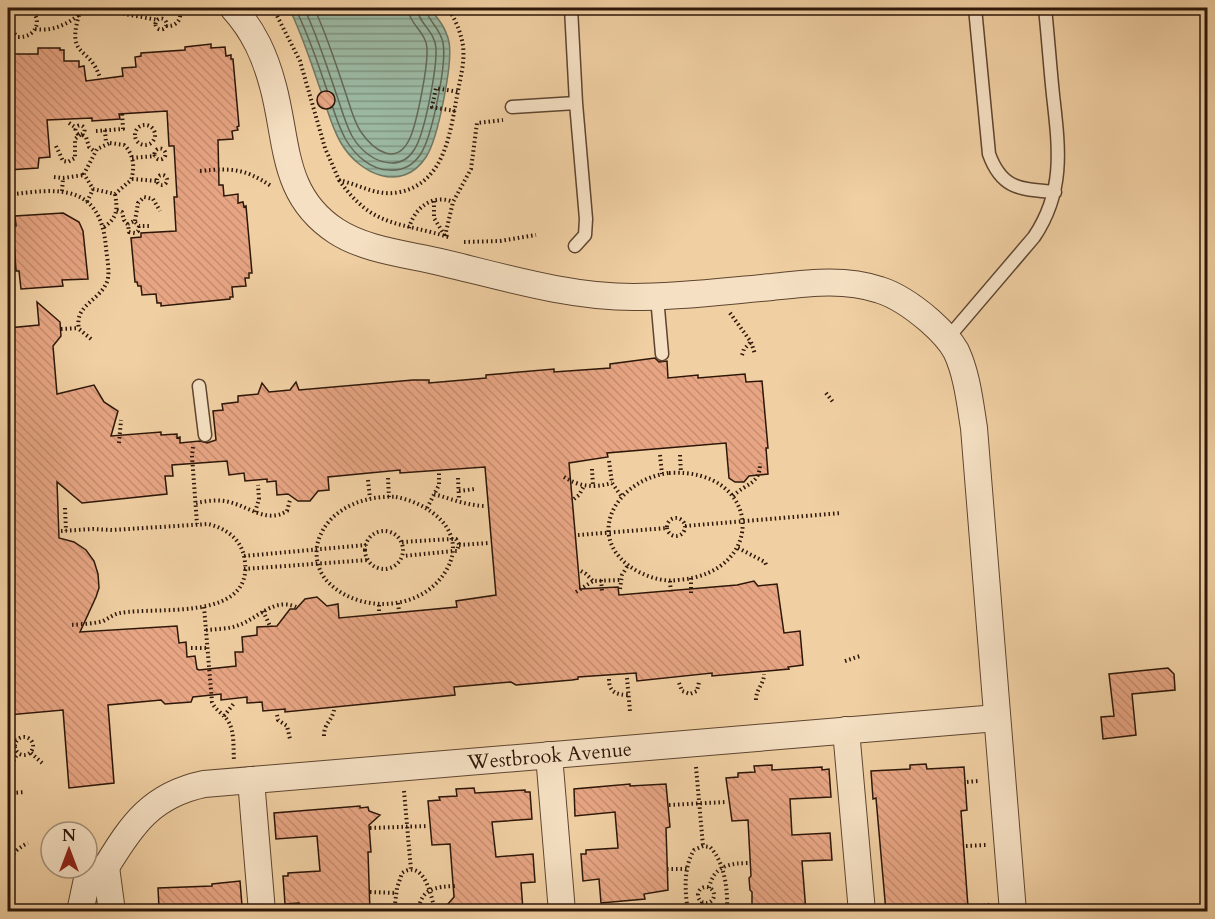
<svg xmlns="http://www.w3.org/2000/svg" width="1215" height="919" viewBox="0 0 1215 919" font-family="Cardo,serif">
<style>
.water{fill:url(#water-rules);stroke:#6f7764;stroke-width:1.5}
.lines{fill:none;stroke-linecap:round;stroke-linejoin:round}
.shore{stroke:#646754;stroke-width:1.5}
.building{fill:url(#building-back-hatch);stroke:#2d1709;stroke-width:1.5;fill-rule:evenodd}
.lane-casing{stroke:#5e452f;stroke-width:15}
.street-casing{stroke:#5e452f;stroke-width:28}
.path{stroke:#2d1709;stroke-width:4;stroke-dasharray:1.5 3;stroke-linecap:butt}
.lane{stroke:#f5e0c3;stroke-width:12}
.street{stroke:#f5e0c3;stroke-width:26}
.labels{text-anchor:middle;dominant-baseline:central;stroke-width:5;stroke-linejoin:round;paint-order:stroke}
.street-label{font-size:20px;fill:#2d1709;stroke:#f5e0c3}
</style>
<defs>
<pattern id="water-rules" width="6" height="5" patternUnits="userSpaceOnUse" patternTransform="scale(1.5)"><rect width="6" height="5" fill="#9bb7a0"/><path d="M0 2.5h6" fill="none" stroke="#7f9481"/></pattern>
<pattern id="building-back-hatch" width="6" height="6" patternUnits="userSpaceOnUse" patternTransform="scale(1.5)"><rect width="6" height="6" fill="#e7a583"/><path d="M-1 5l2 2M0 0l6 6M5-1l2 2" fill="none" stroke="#c68d70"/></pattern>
</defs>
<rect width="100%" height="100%" fill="#f0cfa2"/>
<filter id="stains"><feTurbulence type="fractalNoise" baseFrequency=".00333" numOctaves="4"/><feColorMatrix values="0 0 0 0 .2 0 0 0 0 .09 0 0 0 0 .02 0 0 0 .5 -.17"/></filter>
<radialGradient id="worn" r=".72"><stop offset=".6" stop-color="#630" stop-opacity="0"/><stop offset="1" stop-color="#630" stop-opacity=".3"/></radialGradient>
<path class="water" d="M 289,8 L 429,8 C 438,18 446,28 449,42 C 453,63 438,139 426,157 C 402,194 359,174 341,143 C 333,130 328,112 323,97 C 312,66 303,36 289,8 Z"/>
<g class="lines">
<path class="shore" d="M 295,8 C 309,35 318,64 328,93 C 333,108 338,126 346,140 C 355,155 371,170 389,170 C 402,171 413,165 420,155 C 432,138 447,63 443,43 C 441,29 426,18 425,8
M 304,8 C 317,35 326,64 336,93 C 341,107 345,123 352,136 C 360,150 375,163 392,163 C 401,163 409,158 414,150 C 425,134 437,67 436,48 C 435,31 418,23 417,8
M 314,8 C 327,35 336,65 346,94 C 350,106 354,122 361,132 C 374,151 397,167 410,138 C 417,122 428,67 427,48 C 426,32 409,24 408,8"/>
</g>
<path class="building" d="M 211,44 L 211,48 L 225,47 L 226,56 L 231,55 L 231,59 L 233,59 L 239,126 L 237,127 L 238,130 L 232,131 L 233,139 L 218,140 L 219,185 L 223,185 L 224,196 L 238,194 L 238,203 L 243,202 L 244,207 L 246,206 L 252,273 L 249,273 L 249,278 L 245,278 L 246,286 L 232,287 L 233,297 L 230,297 L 230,299 L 161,306 L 161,303 L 157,303 L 156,294 L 142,295 L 141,286 L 138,286 L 137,282 L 135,282 L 131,238 L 141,237 L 141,233 L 176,231 L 174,197 L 177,197 L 174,146 L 169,146 L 167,111 L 119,114 L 120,119 L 92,121 L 92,118 L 47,120 L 50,157 L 39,158 L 38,168 L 8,170 L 8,54 L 38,54 L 38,48 L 60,48 L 60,50 L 64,50 L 64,61 L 79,61 L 79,67 L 84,66 L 86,81 L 123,76 L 122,68 L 136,67 L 135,57 L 141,56 L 141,53 L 185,50 L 185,47 Z
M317 100a9 9 0 1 1 18 0a9 9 0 1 1-18 0Z
M 63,213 L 79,222 L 83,231 L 88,279 L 62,280 L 63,286 L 21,289 L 19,271 L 16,271 L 13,226 L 16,226 L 15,216 Z
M 37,302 L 60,322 L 61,336 L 53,346 L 57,394 L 94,385 L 104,402 L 118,411 L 111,436 L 161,432 L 161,435 L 177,434 L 177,438 L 180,437 L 180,443 L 200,441 L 207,443 L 216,440 L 213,411 L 223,410 L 222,404 L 238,402 L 238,396 L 258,394 L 262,383 L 269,392 L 290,390 L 296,382 L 299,390 L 413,380 L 429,380 L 429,383 L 486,378 L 486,375 L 554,369 L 554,372 L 610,368 L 610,364 L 655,358 L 659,362 L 667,361 L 668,378 L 698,375 L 698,378 L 745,374 L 746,382 L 762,381 L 768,448 L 766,448 L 768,474 L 749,476 L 744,482 L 735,482 L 729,478 L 726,443 L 607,453 L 608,457 L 569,463 L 580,589 L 618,587 L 619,595 L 737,585 L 754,581 L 758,586 L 777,584 L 784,633 L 800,631 L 803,665 L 788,667 L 789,669 L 712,676 L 712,673 L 637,681 L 636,673 L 578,677 L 578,679 L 572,680 L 516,685 L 511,682 L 454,687 L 455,695 L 285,712 L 285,709 L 263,711 L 262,702 L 247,703 L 247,697 L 221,700 L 221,694 L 193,697 L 191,702 L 165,704 L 161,700 L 108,705 L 114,783 L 69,788 L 63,710 L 8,715 L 8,328 L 39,325 ZM 227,461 L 229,475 L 244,473 L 245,481 L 267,479 L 267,482 L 276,481 L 277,495 L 288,494 L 298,501 L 310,501 L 318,491 L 329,490 L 328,477 L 400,470 L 400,473 L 485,467 L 496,595 L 456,601 L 457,607 L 339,618 L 338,604 L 327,606 L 317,597 L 305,599 L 296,609 L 290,609 L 277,626 L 257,627 L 257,635 L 242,637 L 243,652 L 235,652 L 236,666 L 199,670 L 197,669 L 195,656 L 187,657 L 186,642 L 179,643 L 177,626 L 80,632 L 96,597 L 99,588 L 98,574 L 94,561 L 86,550 L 74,542 L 59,538 L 57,482 L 82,503 L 167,494 L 165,476 L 173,476 L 172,465 Z
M 1168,668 L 1174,674 L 1175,690 L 1132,694 L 1136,735 L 1103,739 L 1101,717 L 1114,716 L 1109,674 Z
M 926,764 L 927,769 L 964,767 L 967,810 L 961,811 L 968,907 L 966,907 L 966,912 L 886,912 L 876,798 L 873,799 L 871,771 L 910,769 L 910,765 Z
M 772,765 L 772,770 L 822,767 L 822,770 L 829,769 L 831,797 L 790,799 L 792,835 L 830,833 L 832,860 L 802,861 L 806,912 L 752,912 L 752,892 L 750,890 L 749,878 L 751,876 L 748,820 L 732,821 L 726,778 L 738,777 L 738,773 L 755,772 L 754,766 Z
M 630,784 L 630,786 L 666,784 L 670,827 L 666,828 L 668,890 L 644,894 L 645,899 L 601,903 L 599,879 L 583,881 L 581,854 L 586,854 L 586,850 L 618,848 L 615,812 L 575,816 L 574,789 Z
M 474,788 L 475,793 L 525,790 L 525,792 L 530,792 L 532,819 L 492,822 L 496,857 L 533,854 L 535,882 L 521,883 L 523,910 L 441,912 L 454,897 L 450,844 L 432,845 L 428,801 L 440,800 L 439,797 L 457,796 L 456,789 Z
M 360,806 L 360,808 L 368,807 L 369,811 L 380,815 L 369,825 L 371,852 L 368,852 L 370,912 L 300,912 L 299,903 L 285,904 L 283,876 L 288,876 L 288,873 L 320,871 L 317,836 L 276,839 L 274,813 Z
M 240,881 L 242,906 L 211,908 L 212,912 L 162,912 L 161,908 L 159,908 L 158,888 L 212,886 L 212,884 Z"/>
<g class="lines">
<defs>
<path id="lane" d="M 571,8 L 576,103 L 586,219 L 585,235 L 575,246
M 975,8 L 989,154 C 1002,190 1021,189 1055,192
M 512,107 L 576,103
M 657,297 L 662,354
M 947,339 L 1034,237 C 1065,191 1059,148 1053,95 C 1050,66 1048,37 1045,8
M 199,386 L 205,435"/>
<g id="street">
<path d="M 233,8 C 254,31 265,56 273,86 C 288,141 281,195 336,231 C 365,250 406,254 440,262 C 504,277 568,297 634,297 C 680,297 726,291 772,287 C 808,283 845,278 880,290 C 899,296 915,308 930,321 C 939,329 950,340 956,351 C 967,374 970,403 974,428 L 1013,912"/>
<path d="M 846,730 L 862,912"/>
<path d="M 549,755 L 562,912"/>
<path d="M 251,780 L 262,912"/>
<path id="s1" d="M 106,867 C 132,824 152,795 204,784 L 997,718"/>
<path d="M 80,912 L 87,879 L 106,867 L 112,912"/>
</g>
</defs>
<use href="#lane" class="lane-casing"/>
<use href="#street" class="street-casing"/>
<path class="path" d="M 77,8 L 83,11 L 92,8
M 92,8 L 158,20
M 150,8 L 158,9
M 273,8 L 300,61 L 325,148 L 339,180 C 360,185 378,197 400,192 C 445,182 450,133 457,96 C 460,79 465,63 463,46 C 461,32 455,19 448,8
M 34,12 L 60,8
M 8,15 L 15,8
M 79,15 C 66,59 90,45 100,78
M 879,15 L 880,8
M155.5 24a5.5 5.5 0 1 1 11 0a5.5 5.5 0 1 1-11 0Z
M 166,26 C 177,27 183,18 179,8
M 8,28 L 18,37 C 37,38 44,18 28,8
M 35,29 C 54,32 70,23 83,11
M 455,111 L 432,107 L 436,88 L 458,92
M 69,123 L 76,128
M135 135a10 10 0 1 1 20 0a10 10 0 1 1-20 0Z
M75.5 130a4.5 4.5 0 1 1 9 0a4.5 4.5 0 1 1-9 0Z
M 105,130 L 106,143
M 96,131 L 123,129 L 122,112
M 110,143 L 124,145 C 134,154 135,168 131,180 L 115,194 L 93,189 L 84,174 L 97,149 Z
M 56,146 L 63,161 L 68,162 L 75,158 L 75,139 L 81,134 L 86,137 L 89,147 L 95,152
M154.5 154a5.5 5.5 0 1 1 11 0a5.5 5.5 0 1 1-11 0Z
M 132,158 L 155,156
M 200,171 C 231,168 244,168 271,186
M157 180a5 5 0 1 1 10 0a5 5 0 1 1-10 0Z
M 54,177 L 63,178 L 84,175
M 132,179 L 157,181
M 339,180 C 374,230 401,221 451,238
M 62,191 L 63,178
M 8,195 C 58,188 101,183 106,248 C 107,259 111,275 106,284 C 98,301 74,306 79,329 L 91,339
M 434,201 L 434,218 L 445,236
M 87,202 L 93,189
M 117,210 L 122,212 L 124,220 L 128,225
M 135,221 L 138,203 L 144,197 L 153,199 L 160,211
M 139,226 L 138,231 L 135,233 L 129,232 L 128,224 L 134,221 L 139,226 L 151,226
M 104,227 C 117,218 118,210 115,194
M 409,228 C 414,209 432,193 453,202
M 445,236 L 453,202 L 471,169 L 477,123 L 503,120
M 464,242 L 500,241 L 536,235
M 730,313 L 751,342 L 755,354
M 61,329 L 79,328
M 742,355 L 744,349 L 751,342
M 826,393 L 833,402
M 119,443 L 121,420
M 193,447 L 192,456 L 197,524
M 660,455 L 662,474
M 680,455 L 681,473
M 609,461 L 612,483 L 622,497
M 592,469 L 593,486
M 669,473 C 762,467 769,573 678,580 C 665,582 651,578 639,572 C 581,541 614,480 669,473 Z
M 564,477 C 580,487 594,488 612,483
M 388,478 L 389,497
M 458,478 L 459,500
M 368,480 L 370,498
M 459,491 L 475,489
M 434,494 C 451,499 469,506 486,506
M 733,496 C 747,482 760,485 760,463
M 396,497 C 429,503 468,531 447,569 C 424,611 360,615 328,582 C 317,571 313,552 320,536 C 332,507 367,495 396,497 Z
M 574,499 L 579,495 L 584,486
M 196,503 C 206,501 218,499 229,502 C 248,506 267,524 287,511 L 290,500
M 65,508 L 66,531
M 427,508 L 439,485 L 439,470
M 255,512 L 259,499 L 258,485
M667 527a9 9 0 1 1 18 0a9 9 0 1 1-18 0Z
M 685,526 L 841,513
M365 550a19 19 0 1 1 38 0a19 19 0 1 1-38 0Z
M 61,531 L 93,529 L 112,530 L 208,524 C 225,528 240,538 244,556 C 258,623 157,606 120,613 C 114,614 109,618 103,621 C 93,624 81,624 71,625
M 578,535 L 667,528
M 402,542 L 451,539 L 456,539 L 459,544 L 457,551 L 454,551 L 403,556
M 459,545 L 489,543
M 738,548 L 765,562 L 767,567
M 244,556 L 366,545
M 244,569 L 368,560
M 581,571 L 586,574 L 593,581
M 691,578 L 691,593
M 601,580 L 602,591
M 670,581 L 671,594
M 620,589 L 622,575 L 628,565
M 576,592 L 593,581 L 620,580
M 398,603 L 399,611
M 379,605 L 379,613
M 204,607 L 212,702 C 215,710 223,713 228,721 C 235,732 233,748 234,760
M 263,611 L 270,626
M 206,630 C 217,629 229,629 239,625 C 257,619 274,597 296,607
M 191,648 L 207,648
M 845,661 L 860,656
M 627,678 L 630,711
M 609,679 C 609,692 616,695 629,695
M 679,683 L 682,691 L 690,694 L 697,691 L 699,682
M 756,700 C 756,689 764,684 764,674
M 277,715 L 278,720 L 287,726 L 290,739
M 224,716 L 235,702
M 8,733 L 16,741
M 324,736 C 324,723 332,721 334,710
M15 746a9 9 0 1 1 18 0a9 9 0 1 1-18 0Z
M 31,753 L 42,763
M 696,767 L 703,846
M 967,782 L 978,781
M 404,791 L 411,870
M 13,792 C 12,778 8,765 18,754
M 12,793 L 25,792
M 669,805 L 726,802
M 370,828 L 428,826
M 966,846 L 986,845
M 667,869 L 687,869
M698 895a8 8 0 1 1 16 0a8 8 0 1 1-16 0Z
M 709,888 C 714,865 730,863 751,863
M 370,892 L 396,893
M 8,900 L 10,900 C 8,875 1,856 28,843
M 970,907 L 990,905
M 394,912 L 397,888 L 402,873 C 424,858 432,897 435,912
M 418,912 C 421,888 435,887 455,886
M 688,912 C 685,892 683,868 694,850 L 703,846 L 710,847 C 725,863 728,890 727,912
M 699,912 L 702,902"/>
<use href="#lane" class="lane"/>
<use href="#street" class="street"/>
</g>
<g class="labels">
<g class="street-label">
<text stroke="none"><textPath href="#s1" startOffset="480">Westbrook Avenue</textPath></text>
</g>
</g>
<rect width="1215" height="919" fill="none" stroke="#f0cfa2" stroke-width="30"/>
<rect x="9" y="9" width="1197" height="901" fill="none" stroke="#2d1709" stroke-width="3"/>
<rect x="15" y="15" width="1185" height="889" fill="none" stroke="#2d1709" stroke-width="1.5"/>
<g transform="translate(69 850)"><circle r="28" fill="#f5e0c3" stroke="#a59079" stroke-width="1.5"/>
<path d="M0-4.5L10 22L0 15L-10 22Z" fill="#8f2418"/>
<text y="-9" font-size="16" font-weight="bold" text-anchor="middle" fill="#2d1709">N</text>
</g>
<rect width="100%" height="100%" filter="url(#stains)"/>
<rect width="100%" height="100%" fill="url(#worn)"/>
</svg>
